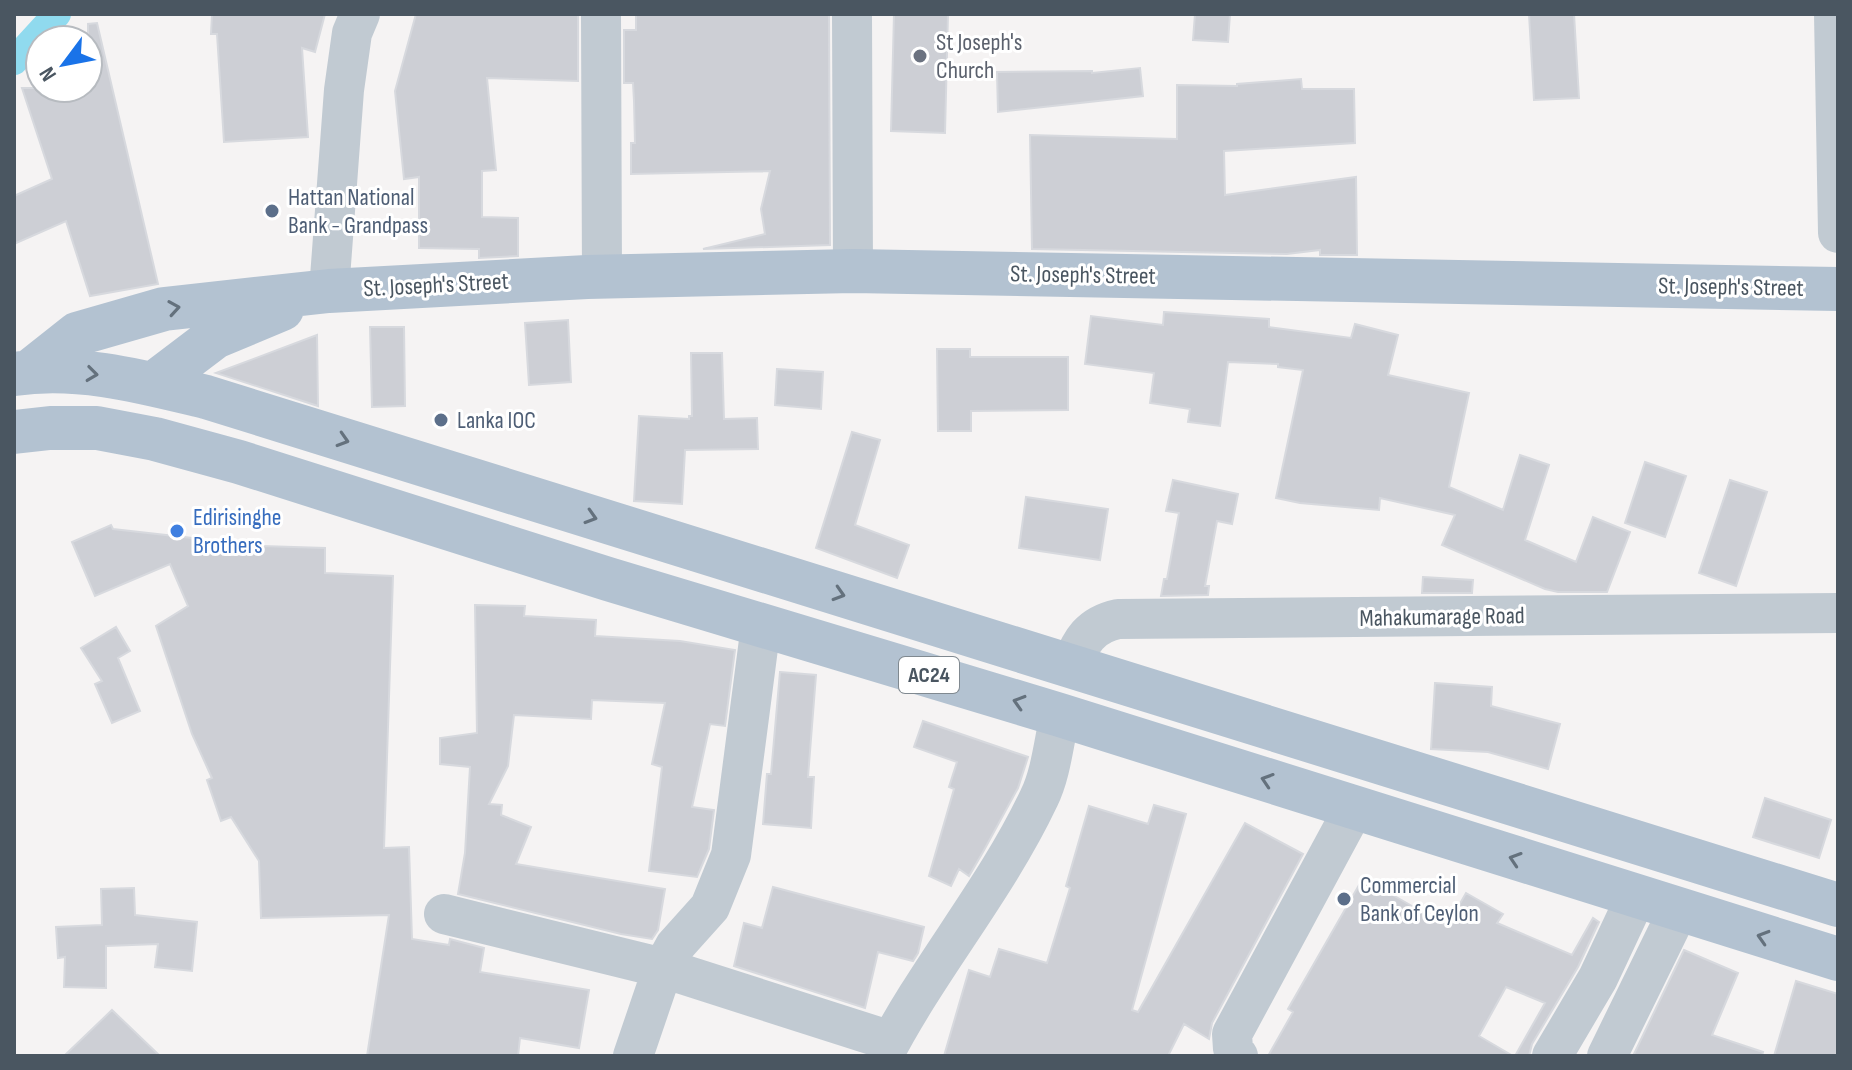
<svg xmlns="http://www.w3.org/2000/svg" width="1852" height="1070" viewBox="0 0 1852 1070" font-family="'Sofia Sans Condensed',sans-serif">
<style>
.lines{fill:none;stroke-linecap:round;stroke-linejoin:round}
.canal{stroke:#90daee;stroke-width:28}
.building{fill:#cdcfd5;stroke:#d7d9de;stroke-width:2}
.minor{stroke:#c1cad2;stroke-width:40}
.major{stroke:#b3c2d1;stroke-width:44}
.oneway{stroke:#64717d}
.worship-dot{fill:#6b7280;stroke:#fff;stroke-width:3}
.service-dot{fill:#5c6f8a;stroke:#fff;stroke-width:3}
.shop-dot{fill:#3f7fe0;stroke:#fff;stroke-width:3}
.labels{text-anchor:middle;dominant-baseline:central;stroke-width:6;stroke-linejoin:round;paint-order:stroke}
.shield{fill:#fff;stroke:#808990;stroke-width:2}
.shield-label{font-size:22px;font-weight:bold;fill:#4a5661}
.worship-label{font-size:24px;fill:#5b616d;stroke:#fff;text-anchor:start}
.service-label{font-size:24px;fill:#4e5e75;stroke:#fff;text-anchor:start}
.street-label{font-size:24px;fill:#4a5661;stroke:#fff}
.shop-label{font-size:24px;fill:#366cbe;stroke:#fff;text-anchor:start}
</style>
<rect width="100%" height="100%" fill="#f5f3f3"/>
<g class="lines">
<path class="canal" d="M 14,61 L 57,14"/>
</g>
<path class="building" d="M 212,14 L 325,14 L 315,52 L 302,48 L 308,137 L 224,142 L 217,34 L 211,34 Z
M 416,14 L 578,14 L 578,81 L 487,78 L 496,170 L 482,171 L 482,217 L 518,218 L 518,256 L 479,258 L 479,249 L 419,248 L 419,177 L 404,179 L 395,91 Z
M 636,14 L 829,14 L 830,245 L 703,249 L 765,234 L 761,209 L 770,171 L 631,174 L 631,143 L 635,143 L 634,101 L 633,83 L 624,83 L 624,30 L 636,30 Z
M 894,14 L 948,14 L 945,133 L 891,131 Z
M 1195,14 L 1230,14 L 1228,42 L 1193,40 Z
M 1529,14 L 1574,14 L 1579,98 L 1534,100 Z
M 97,23 L 158,284 L 90,296 L 66,221 L 14,244 L 14,196 L 52,179 L 22,88 L 88,88 L 88,24 Z
M 1140,68 L 1143,96 L 998,112 L 997,72 L 1092,71 L 1092,73 Z
M 1301,79 L 1302,89 L 1354,89 L 1355,143 L 1224,151 L 1225,195 L 1356,177 L 1357,255 L 1320,255 L 1320,250 L 1287,254 L 1032,249 L 1030,135 L 1177,139 L 1177,85 L 1237,86 L 1237,84 Z
M 1164,312 L 1269,319 L 1269,327 L 1351,338 L 1355,324 L 1398,335 L 1388,375 L 1469,393 L 1449,487 L 1503,510 L 1520,455 L 1549,465 L 1525,540 L 1576,562 L 1593,517 L 1630,532 L 1607,592 L 1558,592 L 1545,589 L 1442,545 L 1455,515 L 1380,498 L 1379,510 L 1300,503 L 1276,498 L 1303,370 L 1278,367 L 1278,364 L 1228,362 L 1220,426 L 1188,422 L 1190,409 L 1150,403 L 1154,373 L 1085,364 L 1091,316 L 1163,325 Z
M 568,320 L 571,382 L 529,385 L 525,323 Z
M 370,327 L 404,327 L 405,406 L 372,407 Z
M 317,335 L 318,406 L 216,373 Z
M 937,349 L 970,349 L 970,357 L 1068,357 L 1068,410 L 971,411 L 971,431 L 938,431 Z
M 691,353 L 722,353 L 724,419 L 757,418 L 758,449 L 685,450 L 682,504 L 634,501 L 639,416 L 689,419 L 689,416 L 692,416 Z
M 777,369 L 823,372 L 821,409 L 775,405 Z
M 852,432 L 880,440 L 855,525 L 909,545 L 897,578 L 816,548 Z
M 1645,462 L 1686,476 L 1665,537 L 1625,523 Z
M 1173,480 L 1238,494 L 1232,524 L 1217,521 L 1205,586 L 1209,586 L 1208,595 L 1161,596 L 1164,579 L 1167,579 L 1179,513 L 1166,511 Z
M 1730,480 L 1767,492 L 1736,586 L 1699,573 Z
M 1026,497 L 1108,509 L 1100,560 L 1019,548 Z
M 111,525 L 113,529 L 201,539 L 202,544 L 325,548 L 325,573 L 393,576 L 384,848 L 409,847 L 412,939 L 449,945 L 450,939 L 484,948 L 480,972 L 589,990 L 579,1048 L 520,1038 L 518,1056 L 367,1056 L 389,915 L 261,918 L 259,861 L 231,817 L 221,821 L 207,780 L 212,778 L 192,734 L 156,626 L 188,606 L 170,564 L 95,596 L 72,542 Z
M 1423,577 L 1473,580 L 1472,593 L 1422,593 Z
M 475,605 L 525,606 L 524,616 L 596,620 L 595,636 L 680,641 L 735,650 L 725,726 L 710,724 L 692,807 L 714,810 L 709,849 L 697,877 L 649,871 L 662,767 L 652,764 L 665,703 L 592,700 L 591,719 L 514,715 L 508,766 L 489,804 L 502,805 L 501,815 L 531,827 L 516,864 L 665,889 L 658,930 L 652,939 L 621,934 L 458,894 L 465,853 L 470,767 L 440,764 L 440,738 L 477,733 Z
M 116,627 L 130,651 L 118,658 L 140,711 L 112,723 L 95,684 L 102,681 L 81,648 Z
M 780,672 L 816,675 L 808,777 L 814,777 L 811,828 L 763,824 L 767,774 L 771,774 Z
M 1435,683 L 1492,687 L 1491,706 L 1560,724 L 1548,769 L 1488,752 L 1431,749 Z
M 923,721 L 1028,757 L 1018,788 L 983,852 L 969,876 L 959,869 L 951,886 L 929,876 L 954,789 L 949,787 L 957,762 L 914,747 Z
M 1765,798 L 1831,820 L 1819,858 L 1753,837 Z
M 1154,805 L 1186,814 L 1132,1010 L 1138,1012 L 1245,823 L 1303,854 L 1212,1023 L 1209,1039 L 1184,1024 L 1168,1056 L 944,1056 L 969,970 L 990,977 L 999,949 L 1047,963 L 1070,888 L 1066,886 L 1089,806 L 1148,824 Z
M 1363,878 L 1447,926 L 1466,893 L 1503,914 L 1497,923 L 1572,955 L 1593,918 L 1599,922 L 1578,967 L 1532,1044 L 1529,1056 L 1515,1056 L 1545,1003 L 1506,987 L 1479,1036 L 1513,1056 L 1268,1056 L 1293,1012 L 1288,1009 Z
M 773,887 L 924,927 L 918,953 L 913,961 L 878,952 L 865,1008 L 734,966 L 744,923 L 762,928 Z
M 134,888 L 135,915 L 197,922 L 192,971 L 155,967 L 158,944 L 106,946 L 106,988 L 64,987 L 65,957 L 58,958 L 56,927 L 102,925 L 101,889 Z
M 1684,950 L 1738,973 L 1712,1035 L 1763,1052 L 1762,1056 L 1633,1056 Z
M 1796,981 L 1838,994 L 1838,1056 L 1774,1056 Z
M 112,1010 L 160,1056 L 64,1056 Z"/>
<g class="lines">
<path class="minor" d="M 601,14 L 602,277
M 852,14 L 853,271
M 1834,14 L 1838,233
M 329,291 L 344,90 L 352,33 L 360,14
M 1071,666 C 1081,641 1090,625 1118,619 L 1838,613
M 444,914 L 663,968 L 891,1041
M 633,1056 L 663,968 L 675,946 L 710,907 L 731,855 L 761,625
M 883,1056 C 929,967 996,889 1039,798 C 1051,774 1054,741 1060,715
M 1238,1056 L 1233,1049 L 1232,1034 L 1354,808
M 1552,1056 L 1598,978 L 1636,897
M 1607,1056 L 1678,911"/>
<path class="major" d="M 29,372 L 77,334 L 164,309 L 329,291 L 587,277 L 853,271 L 1838,289
M 14,374 C 78,364 144,382 206,397 L 1838,905
M 153,384 L 215,337 L 282,309
M 14,432 L 50,428 L 97,428 L 155,439 L 239,462 L 608,579 L 1060,715 L 1838,959"/>
</g>
<defs><path id="oneway-chevron" d="M-2-3.5L2.5 0L-2 3.5" fill="none" stroke-width="1.6" stroke-linecap="round" stroke-linejoin="round" transform="scale(2)"/></defs>
<g class="oneway">
<use href="#oneway-chevron" transform="translate(174 308) rotate(-9)"/>
<use href="#oneway-chevron" transform="translate(92 374) rotate(7)"/>
<use href="#oneway-chevron" transform="translate(343 440) rotate(17)"/>
<use href="#oneway-chevron" transform="translate(591 517) rotate(17)"/>
<use href="#oneway-chevron" transform="translate(839 594) rotate(17)"/>
<use href="#oneway-chevron" transform="translate(1019 702) rotate(-163)"/>
<use href="#oneway-chevron" transform="translate(1267 780) rotate(-162)"/>
<use href="#oneway-chevron" transform="translate(1515 859) rotate(-162)"/>
<use href="#oneway-chevron" transform="translate(1763 937) rotate(-163)"/>
</g>
<circle class="worship-dot" cx="920" cy="56" r="8"/>
<g class="service-dot">
<circle cx="272" cy="211" r="8"/>
<circle cx="441" cy="420" r="8"/>
<circle cx="1344" cy="899" r="8"/>
</g>
<circle class="shop-dot" cx="177" cy="531" r="8"/>
<g class="labels">
<rect class="shield" x="899" y="657" width="60" height="36" rx="6"/>
<g class="shield-label">
<text x="929" y="675">AC24</text>
</g>
<g class="worship-label">
<text x="936" y="42">St Joseph's<tspan x="936" dy="28">Church</tspan></text>
</g>
<g class="service-label">
<text x="288" y="197">Hattan National<tspan x="288" dy="28">Bank - Grandpass</tspan></text>
<text x="457" y="420">Lanka IOC</text>
<text x="1360" y="885">Commercial<tspan x="1360" dy="28">Bank of Ceylon</tspan></text>
</g>
<g class="street-label">
<text transform="translate(1083 275) rotate(1)">St. Joseph's Street</text>
<text transform="translate(436 285) rotate(-3)">St. Joseph's Street</text>
<text transform="translate(1731 287) rotate(1)">St. Joseph's Street</text>
<text transform="translate(1442 617) rotate(-1)">Mahakumarage Road</text>
</g>
<g class="shop-label">
<text x="193" y="517">Edirisinghe<tspan x="193" dy="28">Brothers</tspan></text>
</g>
</g>
<rect width="1852" height="1070" fill="none" stroke="#4a5661" stroke-width="32"/>
<g transform="translate(64 64) rotate(238)"><circle r="38" fill="#ffffff" stroke="#b7bbc0" stroke-width="2"/>
<path d="M0-6L14 30L0 20L-14 30Z" fill="#1a73e8"/>
<text y="-12" font-size="22" font-weight="bold" text-anchor="middle" fill="#4a5661">N</text>
</g>
</svg>
